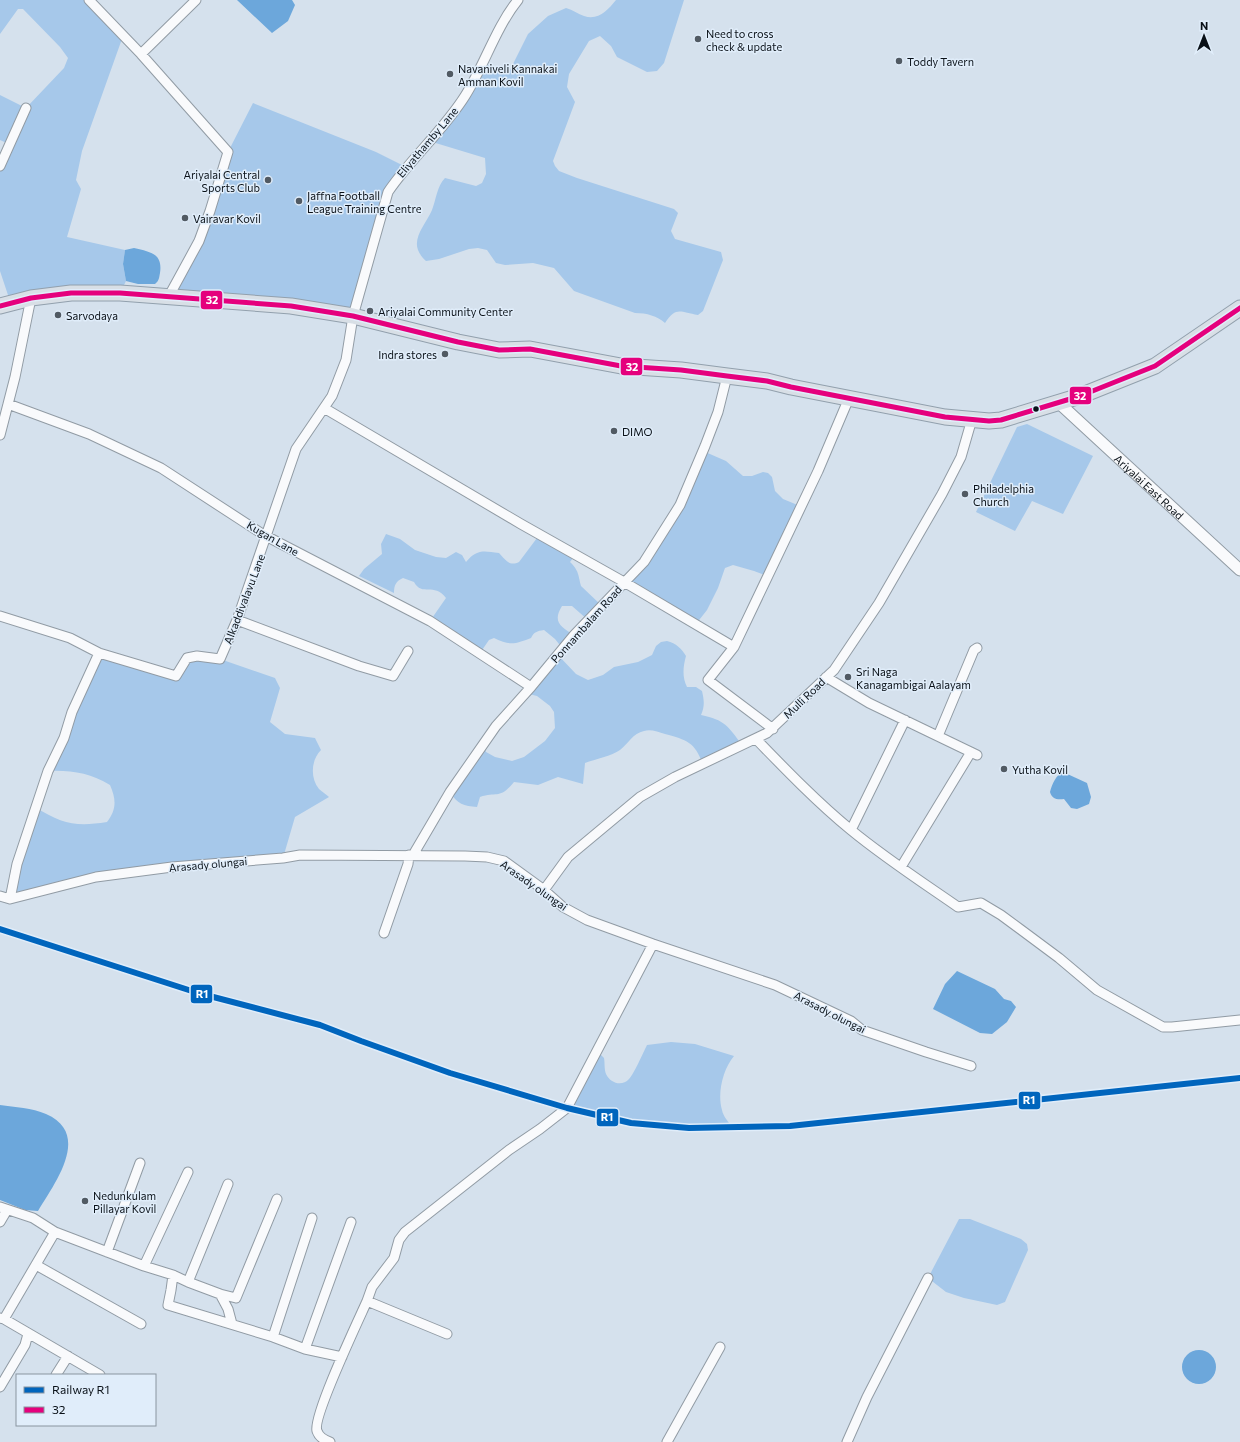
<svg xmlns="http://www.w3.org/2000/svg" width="1240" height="1442" viewBox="0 0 1240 1442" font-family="Commissioner,sans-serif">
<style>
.green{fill:#a6c8ea}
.water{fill:#6ca7db}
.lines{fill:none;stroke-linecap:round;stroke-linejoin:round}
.minor-casing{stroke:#919ba4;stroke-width:11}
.tertiary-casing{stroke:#919ba4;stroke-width:13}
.trunk-casing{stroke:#92a0ad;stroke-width:17}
.minor{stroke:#f9fafc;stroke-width:9}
.tertiary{stroke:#f9fafc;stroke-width:11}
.trunk{stroke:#d8dfe6;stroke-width:15}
.bus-1-casing{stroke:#e0edfa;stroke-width:8}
.bus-1{stroke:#e5007d;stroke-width:5}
.rail-1-casing{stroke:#e0edfa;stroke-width:9}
.rail-1{stroke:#0065bd;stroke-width:6}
.poi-dot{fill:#515a63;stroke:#e0edfa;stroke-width:1.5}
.bus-dot{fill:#0a1118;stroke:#e0edfa;stroke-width:1.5}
.labels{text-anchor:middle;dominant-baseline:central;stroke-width:3;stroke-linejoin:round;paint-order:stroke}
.poi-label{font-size:11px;fill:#0a1118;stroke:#e0edfa;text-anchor:start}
.street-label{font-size:11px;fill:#0a1118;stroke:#e0edfa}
.line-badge{stroke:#e0edfa;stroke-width:1.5}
.badge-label{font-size:11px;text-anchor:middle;font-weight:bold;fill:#fff}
</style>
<rect width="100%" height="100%" fill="#d5e1ed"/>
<path class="green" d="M 0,0 L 89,0 L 123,36 L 82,151 L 76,180 L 81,189 L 67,237 L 125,250 L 123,264 L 126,281 L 120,293 L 11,304 L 0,271 L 0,166 L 9,144 L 0,140 L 0,95 L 26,108 L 64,68 L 68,58 L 60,47 L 23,9 L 18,9 L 0,34 Z
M 616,0 L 684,0 L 664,63 L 657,71 L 647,72 L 617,57 L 611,46 L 600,36 L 589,41 L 569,74 L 567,87 L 575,102 L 553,161 L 555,166 L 559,171 L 577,178 L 674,209 L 678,213 L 671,231 L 675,239 L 721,252 L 723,260 L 703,311 L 698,315 C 680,312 676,306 665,323 C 657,316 647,313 635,313 L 574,291 L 554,268 L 533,263 L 505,265 L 496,263 L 487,250 L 478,248 L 469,249 L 439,259 L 426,261 C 406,243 424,228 432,210 C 436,200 437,186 445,178 L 476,186 L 482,183 L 486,174 L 485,158 L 429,141 L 483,62 L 503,74 L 509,72 L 528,34 L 548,16 L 566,8 C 573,10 578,14 584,16 C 598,21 608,10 616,0 Z
M 253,103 L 376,152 L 408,168 L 396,179 L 353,316 L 169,296 L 199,241 L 228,152 Z
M 1027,424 L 1093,456 L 1063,514 L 1032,501 L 1015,531 L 976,512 L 1017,427 Z
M 703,451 L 726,461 L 743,476 L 752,476 L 763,472 L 768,473 L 772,477 L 775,491 L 783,499 L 800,506 L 767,576 L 754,571 L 733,565 L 725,568 L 718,588 L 707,610 L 696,624 L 624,582 L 680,505 Z
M 386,534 L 400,539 L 415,550 L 436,557 L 446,558 L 456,552 L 462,555 L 466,562 C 477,549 483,551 499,553 C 505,559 509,567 519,562 L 540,534 L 576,554 L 570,562 C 579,571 578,574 581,586 L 601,605 L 588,620 L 572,606 L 562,606 C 552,622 561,627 574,635 L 563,649 L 555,639 L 544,630 C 537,631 534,632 531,638 C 515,644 511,646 494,638 L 489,640 L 480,653 L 430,621 L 446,598 C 434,582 422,597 414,582 L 403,578 C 396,581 394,585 394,593 L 359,576 L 364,569 L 382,554 L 381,544 Z
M 667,641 C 676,643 682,649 686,656 C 683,667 682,677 687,687 L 696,687 L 702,691 C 704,700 705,706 701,715 C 725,720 728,726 742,745 L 703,765 C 695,742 687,740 665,734 C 658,732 651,729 644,731 C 633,733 628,744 620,750 C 612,756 595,759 585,763 L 583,784 L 558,777 L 538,785 L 514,782 C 499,800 498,791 480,797 L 477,807 C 464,806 457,804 450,792 L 483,745 L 486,752 L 495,757 L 512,761 L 524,757 L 545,741 L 555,728 L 554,712 L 550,706 L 537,696 L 525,693 L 558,655 L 576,674 L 588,680 L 603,675 L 614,667 L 638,662 L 652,655 L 656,646 L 661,642 Z
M 99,653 L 175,676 L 187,658 L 220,659 L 275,678 L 280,688 L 270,722 L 285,734 L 315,738 L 321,750 C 311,760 310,778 319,789 C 322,792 326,794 329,797 L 295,817 L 283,858 L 96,877 L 10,899 L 35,807 C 62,824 76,827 107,822 C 117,809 116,799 110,785 C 90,773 71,770 48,771 Z
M 671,1042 L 695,1044 L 734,1056 C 723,1069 717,1093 722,1110 C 723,1116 728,1121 731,1126 L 689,1128 L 631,1123 L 567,1108 L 600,1054 L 604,1058 C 605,1063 604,1069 606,1074 C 610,1083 622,1087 629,1079 C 634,1074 643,1053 647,1045 Z
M 959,1219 L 970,1219 L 1021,1239 L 1027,1244 L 1028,1250 L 1005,1302 L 997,1305 L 964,1298 L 946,1292 L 928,1278 Z"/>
<path class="water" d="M 237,0 L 292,0 L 295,5 L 288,21 L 272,33 Z
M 134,248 C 150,252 163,253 160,273 C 159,278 159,281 155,284 L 138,284 L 126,281 L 123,264 L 125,250 Z
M 1063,772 L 1087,783 L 1091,797 L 1089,804 L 1077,809 L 1071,808 L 1064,799 C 1057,800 1052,799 1050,792 C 1052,784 1056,775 1063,772 Z
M 957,971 L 995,989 L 1004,999 L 1011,1001 L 1016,1007 L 1007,1022 L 992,1034 L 980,1033 L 933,1009 L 945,984 Z
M 0,1105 C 15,1107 32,1108 46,1114 C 92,1134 55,1183 38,1211 L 25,1210 L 0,1200 Z
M1182 1367a17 17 0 1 1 34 0a17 17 0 1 1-34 0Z"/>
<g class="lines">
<defs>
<path id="minor" d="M 89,0 L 141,54 L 228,152 L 210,211 L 199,241 L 169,296
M 141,54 L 196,0
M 0,166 L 26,108
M 8,404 L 89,434 L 161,468 L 264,535 L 430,621 L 531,687
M 324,408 L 521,524 L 624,582 L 734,647 L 708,680 L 773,729
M 0,435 L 15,377 L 31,298
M 0,616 L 70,638 L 99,653 L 176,676 L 187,658 L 197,656 L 220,659 L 237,620 L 296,449 L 332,396 L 346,360 L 353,316 L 388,192 C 411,158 443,131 465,96 C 484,66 496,27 518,0
M 237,620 L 359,666 L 393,676 L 408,651
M 734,647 L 818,471 L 849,398
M 826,677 L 869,703 L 977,755
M 938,736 L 974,650 L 977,648
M 756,739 C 786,770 818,803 851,830 C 885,858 922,882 958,907 L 981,903 L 1001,915 L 1020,929 L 1059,958 L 1097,990 L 1163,1027 L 1172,1027 L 1240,1020
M 851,830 L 905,720
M 413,855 L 450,792 L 496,726 L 531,687 L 574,635 L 644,562 L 680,505 L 705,446 L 718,412 L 727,376
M 901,867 L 971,752
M 544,890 L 568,857 L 640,797 L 675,777 L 767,733 L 834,670 L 879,603 L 942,494 L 961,457 L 972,419
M 0,896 L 10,899 L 96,877 L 172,867 L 283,858 L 300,855 L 465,856 L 487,857 L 504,861 L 544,890 L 563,907 L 587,920 L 653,944 L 775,985 L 851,1021 L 862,1030 L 926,1052 L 971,1066
M 10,899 L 17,864 L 48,771 L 64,738 L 72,712 L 99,653
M 384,933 L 408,864 L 409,855
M 0,1207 L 33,1218 L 55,1232 L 144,1266 L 173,1275 L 171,1290 L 168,1305 L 273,1337 L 305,1349 L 342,1357
M 0,1222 L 7,1210
M 107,1252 L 140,1163
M 36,1265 L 141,1324
M 144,1266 L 188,1172
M 173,1275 L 188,1282 L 228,1184
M 188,1282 L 220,1294 L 228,1309 L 232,1324
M 220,1294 L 236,1298 L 277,1199
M 0,1318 L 4,1319 L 55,1232
M 4,1319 L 100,1375
M 447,1334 L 367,1301 L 372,1287 L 394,1258 L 399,1240 L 405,1232 L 509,1150 L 540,1129 L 567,1108 L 653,944
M 273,1337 L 312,1218
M 305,1349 L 351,1222
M 56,1375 L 68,1356
M 0,1387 L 25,1345 L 28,1334
M 330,1442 C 324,1440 319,1437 317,1431 C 312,1418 359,1319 367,1301
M 667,1442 L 720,1347
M 847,1442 L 867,1397 L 928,1278"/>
<g id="tertiary">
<path id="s1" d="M 1059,403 L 1240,570"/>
</g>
<path id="trunk" d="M 0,306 L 31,298 L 71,293 L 120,293 L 291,306 L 353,316 L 458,342 L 499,350 L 530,349 L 621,366 L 681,370 L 727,376 L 767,381 L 791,387 L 945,417 L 989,421 L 1001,420 L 1080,396 L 1155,366 L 1240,308"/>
</defs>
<use href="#minor" class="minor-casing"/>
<use href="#tertiary" class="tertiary-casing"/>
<use href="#trunk" class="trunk-casing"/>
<use href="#minor" class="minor"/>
<use href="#tertiary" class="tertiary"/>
<use href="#trunk" class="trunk"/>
<defs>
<path id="bus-1" d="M 0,306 L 31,298 L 71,293 L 120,293 L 291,306 L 353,316 L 458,342 L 499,350 L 530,349 L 621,366 L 681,370 L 727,376 L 767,381 L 791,387 L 945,417 L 989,421 L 1001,420 L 1080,396 L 1155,366 L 1240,308"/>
</defs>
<use href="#bus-1" class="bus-1-casing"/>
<use href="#bus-1" class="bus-1"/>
<defs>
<path id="rail-1" d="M 0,929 L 198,993 L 320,1025 L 361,1041 L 450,1073 L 567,1108 L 631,1123 L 689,1128 L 790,1126 L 1240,1078"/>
</defs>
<use href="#rail-1" class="rail-1-casing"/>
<use href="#rail-1" class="rail-1"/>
</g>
<g class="poi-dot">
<circle cx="698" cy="39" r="4"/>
<circle cx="899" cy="61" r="4"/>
<circle cx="450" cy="74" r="4"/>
<circle cx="268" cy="180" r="4"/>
<circle cx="299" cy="201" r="4"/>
<circle cx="185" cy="218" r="4"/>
<circle cx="370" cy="311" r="4"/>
<circle cx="58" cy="315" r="4"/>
<circle cx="445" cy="354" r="4"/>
<circle cx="614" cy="431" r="4"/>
<circle cx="965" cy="494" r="4"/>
<circle cx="848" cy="677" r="4"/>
<circle cx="1004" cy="769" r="4"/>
<circle cx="85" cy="1201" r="4"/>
</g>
<circle class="bus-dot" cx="1036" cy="409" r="3.5"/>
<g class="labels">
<g class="poi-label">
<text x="706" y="33">Need to cross<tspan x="706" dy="13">check &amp; update</tspan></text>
<text x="907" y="61">Toddy Tavern</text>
<text x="458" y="68">Navaniveli Kannakai<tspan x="458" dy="13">Amman Kovil</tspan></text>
<text x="260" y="174" text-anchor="end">Ariyalai Central<tspan x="260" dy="13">Sports Club</tspan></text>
<text x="307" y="195">Jaffna Football<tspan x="307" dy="13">League Training Centre</tspan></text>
<text x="193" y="218">Vairavar Kovil</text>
<text x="378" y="311">Ariyalai Community Center</text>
<text x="66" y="315">Sarvodaya</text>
<text x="437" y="354" text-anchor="end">Indra stores</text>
<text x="622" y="431">DIMO</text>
<text x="973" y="488">Philadelphia<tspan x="973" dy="13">Church</tspan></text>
<text x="856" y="671">Sri Naga<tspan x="856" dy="13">Kanagambigai Aalayam</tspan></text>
<text x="1012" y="769">Yutha Kovil</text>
<text x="93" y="1195">Nedunkulam<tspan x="93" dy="13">Pillayar Kovil</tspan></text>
</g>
<g class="street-label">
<text transform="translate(427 142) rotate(-50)">Eliyathamby Lane</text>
<text stroke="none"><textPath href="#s1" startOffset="123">Ariyalai East Road</textPath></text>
<text transform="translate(273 538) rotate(30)">Kugan Lane</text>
<text transform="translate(244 599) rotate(-69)">Alkaddivalavu Lane</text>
<text transform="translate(586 624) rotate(-48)">Ponnambalam Road</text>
<text transform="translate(804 698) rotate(-44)">Mulli Road</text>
<text transform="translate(208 864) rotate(-5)">Arasady olungai</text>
<text transform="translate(534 885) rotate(35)">Arasady olungai</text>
<text transform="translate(830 1012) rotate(27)">Arasady olungai</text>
</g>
</g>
<g class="line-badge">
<rect x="200" y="290" width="23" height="20" rx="4" fill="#e5007d"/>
<rect x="620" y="357" width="23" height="19" rx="4" fill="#e5007d"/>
<rect x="1069" y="386" width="23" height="19" rx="4" fill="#e5007d"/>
<rect x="190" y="984" width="23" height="20" rx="4" fill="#0065bd"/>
<rect x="1018" y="1091" width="23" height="19" rx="4" fill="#0065bd"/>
<rect x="596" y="1108" width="23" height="19" rx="4" fill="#0065bd"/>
</g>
<g class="badge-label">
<text x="212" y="304">32</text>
<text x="632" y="371">32</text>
<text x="1080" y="400">32</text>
<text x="202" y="998">R1</text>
<text x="1029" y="1104">R1</text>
<text x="607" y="1121">R1</text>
</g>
<rect x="16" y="1374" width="140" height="52" fill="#e0edfa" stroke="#8a95a0"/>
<rect x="24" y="1387" width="20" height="6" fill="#0065bd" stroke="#8a95a0"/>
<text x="52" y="1394" font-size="12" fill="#0a1118">Railway R1</text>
<rect x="24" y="1407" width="20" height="6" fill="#e5007d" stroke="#8a95a0"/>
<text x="52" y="1414" font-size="12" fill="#0a1118">32</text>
<g transform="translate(1204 36)" stroke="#e0edfa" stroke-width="3" paint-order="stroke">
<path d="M0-3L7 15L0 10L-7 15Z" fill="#0a1118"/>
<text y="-6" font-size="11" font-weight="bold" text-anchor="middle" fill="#0a1118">N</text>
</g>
</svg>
